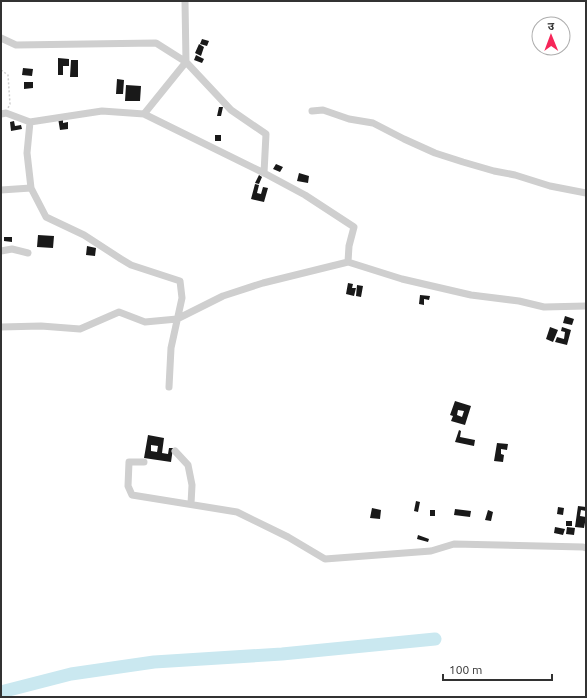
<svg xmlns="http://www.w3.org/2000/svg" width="587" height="698" viewBox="0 0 587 698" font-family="Ubuntu,'Noto Sans Devanagari',sans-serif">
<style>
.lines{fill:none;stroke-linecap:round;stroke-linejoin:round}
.river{stroke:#cae8f0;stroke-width:13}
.building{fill:#191919;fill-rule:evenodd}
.path{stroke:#cfcfcf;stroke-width:1.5;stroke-dasharray:2 2;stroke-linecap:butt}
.street{stroke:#cfcfcf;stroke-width:7}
</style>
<rect width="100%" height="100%" fill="#fff"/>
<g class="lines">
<path class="river" d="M 1,692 L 71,674 L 154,662 L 282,654 L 435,639"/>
</g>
<path class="building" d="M 202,39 L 209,41 L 207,46 L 200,44 Z
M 199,44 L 204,47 L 201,56 L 195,53 Z
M 196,55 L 204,59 L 202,63 L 194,60 Z
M 58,58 L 69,59 L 69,66 L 63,66 L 63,75 L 58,75 Z
M 71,60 L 78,60 L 78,77 L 70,77 Z
M 23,68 L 33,69 L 32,76 L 22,75 Z
M 117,79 L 124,80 L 123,94 L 116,94 Z
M 24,82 L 33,82 L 33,88 L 24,89 Z
M 126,85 L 141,86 L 140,101 L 125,101 Z
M 219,107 L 223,107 L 221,116 L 217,116 Z
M 58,118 L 63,118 L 63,123 L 68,122 L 68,129 L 60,130 Z
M 14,121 L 15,126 L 21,125 L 22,129 L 11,131 L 10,122 Z
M 215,135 L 221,135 L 221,141 L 215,141 Z
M 276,164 L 283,167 L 280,172 L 273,169 Z
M 299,173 L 309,176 L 308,183 L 297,181 Z
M 259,175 L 262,177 L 259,184 L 255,183 Z
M 255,184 L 259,185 L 257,193 L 261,194 L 263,187 L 268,188 L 264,202 L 251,199 Z
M 38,235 L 54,236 L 53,248 L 37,247 Z
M 4,237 L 12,237 L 12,242 L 4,241 Z
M 87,246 L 96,248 L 95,256 L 86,255 Z
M 348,283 L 353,284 L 352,288 L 356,288 L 354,296 L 346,294 Z
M 357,285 L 363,286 L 361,297 L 356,296 Z
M 420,295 L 430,296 L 429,300 L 424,299 L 424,305 L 419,304 Z
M 565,316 L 574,319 L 572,325 L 563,323 Z
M 550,327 L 558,330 L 553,342 L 546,339 Z
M 562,327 L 571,330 L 567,345 L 555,342 L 557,337 L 564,339 L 565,332 L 561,331 Z
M 455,401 L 471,406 L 465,425 L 451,421 L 453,416 L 450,415 ZM 458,410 L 464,411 L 462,417 L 457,415 Z
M 459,430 L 461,431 L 460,437 L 475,440 L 474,446 L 455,442 Z
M 148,435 L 164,438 L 162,453 L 168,454 L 169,448 L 173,448 L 171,462 L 144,458 ZM 151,445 L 158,446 L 157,452 L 151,451 Z
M 497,443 L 508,444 L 507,450 L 501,449 L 501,454 L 504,455 L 503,462 L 494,461 Z
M 416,501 L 420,502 L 418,512 L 414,511 Z
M 578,506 L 586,507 L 586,511 L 581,510 L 580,516 L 586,517 L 584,528 L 575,527 Z
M 558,507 L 564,508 L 563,515 L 557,514 Z
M 372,508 L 381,510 L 380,519 L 370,518 Z
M 455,509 L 471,511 L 470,517 L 454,515 Z
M 430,510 L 435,510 L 435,516 L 430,516 Z
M 488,510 L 493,512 L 491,521 L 485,520 Z
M 566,521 L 572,521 L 572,526 L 566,526 Z
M 555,527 L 565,529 L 563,535 L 554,533 Z
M 567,527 L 575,528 L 574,535 L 566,534 Z
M 418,535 L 429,539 L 428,542 L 417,539 Z"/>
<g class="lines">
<path class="path" d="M 1,70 L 8,75 L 10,104 L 8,108"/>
<path class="street" d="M 185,1 L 186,62 L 231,110 L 266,134 L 264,173 L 305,195 L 354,227 L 349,246 L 348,262 L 402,279 L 471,295 L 519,301 L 544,307 L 586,306
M 1,38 L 16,45 L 156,43 L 186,62 L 144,114 L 102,111 L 30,122 L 27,153 L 31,188 L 46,217 L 84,235 L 121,259 L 131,265 L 180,281 L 182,298 L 171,348 L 169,387
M 312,111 L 323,110 L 349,119 L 373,123 L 404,139 L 435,153 L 463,162 L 494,171 L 515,175 L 550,186 L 586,193
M 1,114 L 6,113 L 30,122
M 144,114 L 264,173
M 1,190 L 31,188
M 1,251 L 12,249 L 28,253
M 1,327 L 41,326 L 80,329 L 119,312 L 145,322 L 177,319 L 223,296 L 263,283 L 348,262
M 175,451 L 188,465 L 192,485 L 191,504
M 144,462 L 129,462 L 128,486 L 132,495 L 237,512 L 288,537 L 325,559 L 431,551 L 454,544 L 583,547 L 586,548"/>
</g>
<rect width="587" height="698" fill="none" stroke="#323232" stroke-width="4"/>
<g transform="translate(551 36) rotate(359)"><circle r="19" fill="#ffffff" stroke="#adadad"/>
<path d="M0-3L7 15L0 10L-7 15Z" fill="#f62659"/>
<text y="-6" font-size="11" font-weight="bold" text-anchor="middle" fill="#323232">उ</text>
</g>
<path d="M443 674v6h109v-6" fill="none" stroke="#323232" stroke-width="2"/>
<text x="449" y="674" font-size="12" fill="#323232" stroke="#ffffff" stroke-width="3" paint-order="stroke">100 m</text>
</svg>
